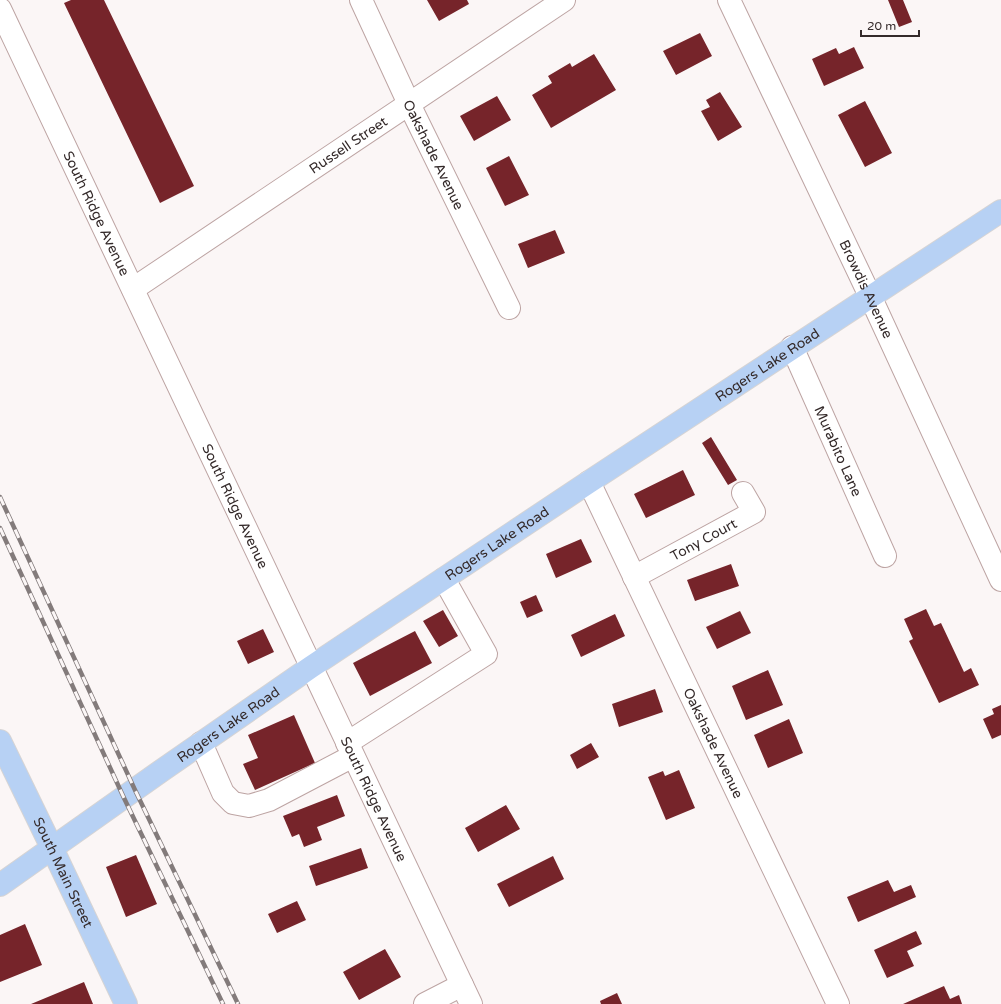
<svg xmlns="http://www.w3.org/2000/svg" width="1001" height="1004" viewBox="0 0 1001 1004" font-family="'Varela Round',sans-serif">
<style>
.building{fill:#76242a}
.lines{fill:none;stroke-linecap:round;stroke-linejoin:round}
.minor-casing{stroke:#bda4a3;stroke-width:24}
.major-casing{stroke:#d6d4d4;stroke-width:24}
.minor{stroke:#fff;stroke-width:22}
.major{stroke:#b7d1f4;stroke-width:22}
.rail-casing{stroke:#837b7b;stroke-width:4.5}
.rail{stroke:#fbf6f6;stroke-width:3;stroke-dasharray:9;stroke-linecap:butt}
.labels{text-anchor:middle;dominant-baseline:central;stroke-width:4;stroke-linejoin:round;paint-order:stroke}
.street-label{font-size:14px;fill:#342a2a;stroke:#fbf6f6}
</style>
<rect width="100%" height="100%" fill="#fbf6f6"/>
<path class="building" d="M 71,0 L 104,0 L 194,186 L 160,203 L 64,3 Z
M 427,0 L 467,0 L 469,4 L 439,21 Z
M 888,0 L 903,0 L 912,22 L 899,27 Z
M 700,33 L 712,56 L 676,75 L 663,51 Z
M 854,47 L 864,68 L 824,86 L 812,59 L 836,48 L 839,54 Z
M 594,54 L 616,90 L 551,128 L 532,95 L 552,83 L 548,76 L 570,63 L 572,67 Z
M 720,92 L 742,127 L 718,141 L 701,111 L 710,107 L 706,100 Z
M 497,96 L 511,120 L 474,141 L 460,116 Z
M 865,101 L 892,153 L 865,167 L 838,115 Z
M 509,156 L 529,195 L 505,206 L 486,168 Z
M 555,230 L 565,253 L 528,268 L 518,244 Z
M 711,437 L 737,480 L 728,485 L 702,443 Z
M 683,470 L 695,495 L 646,518 L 634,494 Z
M 581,539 L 592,562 L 556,578 L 546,554 Z
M 731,564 L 739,586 L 695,601 L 687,580 Z
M 536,595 L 543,611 L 527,618 L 520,602 Z
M 926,609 L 934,626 L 941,623 L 964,672 L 971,668 L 979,685 L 939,703 L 909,641 L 913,639 L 904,619 Z
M 443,610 L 458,636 L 439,647 L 423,621 Z
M 740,611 L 751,633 L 717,649 L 706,627 Z
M 615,614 L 625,636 L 581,657 L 571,635 Z
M 263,629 L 274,652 L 248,664 L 237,641 Z
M 415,631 L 432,663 L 370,696 L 353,663 Z
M 768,670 L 783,705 L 746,720 L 732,686 Z
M 655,689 L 663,712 L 619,727 L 612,704 Z
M 1001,705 L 1001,735 L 992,739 L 983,719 L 994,714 L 992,709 Z
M 294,715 L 315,763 L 255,790 L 243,764 L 258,758 L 248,735 Z
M 789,719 L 803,753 L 768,768 L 754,735 Z
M 591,743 L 599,757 L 577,769 L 570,755 Z
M 679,770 L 695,808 L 666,820 L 648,777 L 663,771 L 665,776 Z
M 337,795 L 345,816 L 317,827 L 322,840 L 304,847 L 299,834 L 292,837 L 283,816 Z
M 506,805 L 520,829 L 478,852 L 465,828 Z
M 361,848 L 368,868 L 316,886 L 309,866 Z
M 136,855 L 157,904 L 126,917 L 106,867 Z
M 553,856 L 564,879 L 509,907 L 497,884 Z
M 888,880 L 894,892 L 911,885 L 916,897 L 858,922 L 847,897 Z
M 297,901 L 306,920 L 277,933 L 268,914 Z
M 25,924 L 42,965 L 0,982 L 0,935 Z
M 916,931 L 922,944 L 907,951 L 914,966 L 887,978 L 874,950 Z
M 385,949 L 401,977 L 359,1000 L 343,972 Z
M 84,982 L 93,1004 L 31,1004 Z
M 944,986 L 950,999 L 959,995 L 962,1004 L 903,1004 Z
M 617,993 L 622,1004 L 601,1004 L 600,1001 Z"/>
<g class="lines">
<defs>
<g id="minor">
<path id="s1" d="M 361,0 L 409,104 L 509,308"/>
<path id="s2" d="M 729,0 L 870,296 L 1001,580"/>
<path id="s3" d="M 0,9 L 471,1004"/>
<path id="s4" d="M 133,289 L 564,0"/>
<path id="s5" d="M 792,347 L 885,556"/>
<path id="s6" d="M 589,482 L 838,1004"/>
<path id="s7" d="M 634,577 L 754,512 L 743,493"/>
<path d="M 201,743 L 223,793 L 233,803 L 249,806 L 269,800 L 353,756"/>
<path d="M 347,743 L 486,654 L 444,579"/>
<path d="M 425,1004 L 462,985"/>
</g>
<g id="major">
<path id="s8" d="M 0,741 L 52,848 L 126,1004"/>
<path id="s9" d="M 0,885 L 161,771 L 311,667 L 589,482 L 1001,211"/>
</g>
</defs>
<use href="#minor" class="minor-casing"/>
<use href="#major" class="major-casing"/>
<use href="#minor" class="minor"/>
<use href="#major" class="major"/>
<defs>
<path id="rail" d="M 0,497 L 135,790 L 238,1004
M 0,528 L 124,798 L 223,1004"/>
</defs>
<use href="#rail" class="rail-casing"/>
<use href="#rail" class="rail"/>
</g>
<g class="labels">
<g class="street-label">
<text stroke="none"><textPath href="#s4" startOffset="259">Russell Street</textPath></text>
<text stroke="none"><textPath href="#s1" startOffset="171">Oakshade Avenue</textPath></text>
<text stroke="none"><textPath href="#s3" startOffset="226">South Ridge Avenue</textPath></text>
<text stroke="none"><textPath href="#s2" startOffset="320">Browdis Avenue</textPath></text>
<text stroke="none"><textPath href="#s9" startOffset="927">Rogers Lake Road</textPath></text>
<text stroke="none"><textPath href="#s5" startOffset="114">Murabito Lane</textPath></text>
<text stroke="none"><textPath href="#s3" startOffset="550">South Ridge Avenue</textPath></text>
<text stroke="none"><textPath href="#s7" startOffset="79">Tony Court</textPath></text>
<text stroke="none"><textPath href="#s9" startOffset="603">Rogers Lake Road</textPath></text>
<text stroke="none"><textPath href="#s9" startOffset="279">Rogers Lake Road</textPath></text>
<text stroke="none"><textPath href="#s6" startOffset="289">Oakshade Avenue</textPath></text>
<text stroke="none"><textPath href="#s3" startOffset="874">South Ridge Avenue</textPath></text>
<text stroke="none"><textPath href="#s8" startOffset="146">South Main Street</textPath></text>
</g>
</g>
<path d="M861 30v6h58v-6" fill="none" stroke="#342a2a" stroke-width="2"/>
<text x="867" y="30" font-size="12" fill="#342a2a" stroke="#fbf6f6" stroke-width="3" paint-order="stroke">20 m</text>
</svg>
